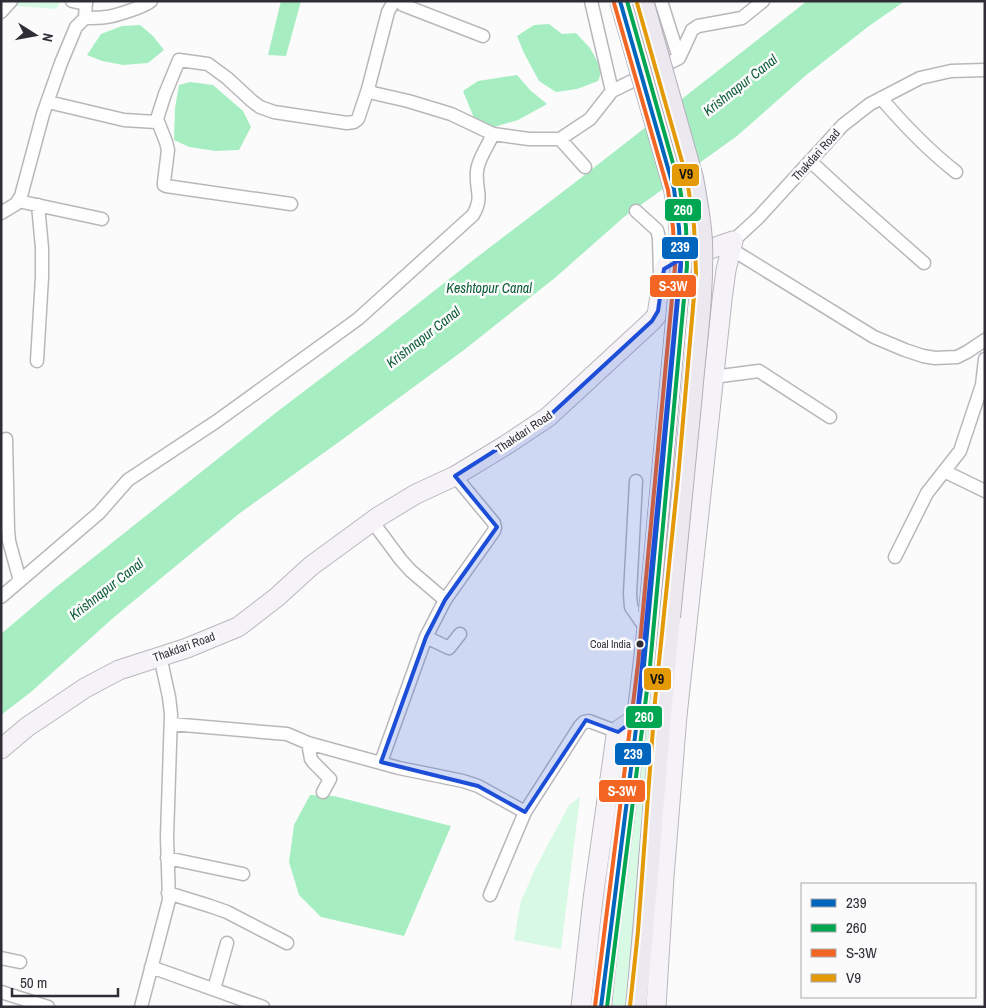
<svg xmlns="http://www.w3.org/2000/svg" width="986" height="1008" viewBox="0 0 986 1008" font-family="'Archivo Narrow',sans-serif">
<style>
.green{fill:#d8fae4}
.water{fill:#a6eec2}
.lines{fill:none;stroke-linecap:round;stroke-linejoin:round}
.street-casing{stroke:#b9b7bc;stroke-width:15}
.secondary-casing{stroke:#b9b7bc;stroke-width:21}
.primary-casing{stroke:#b5afbb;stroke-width:22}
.street{stroke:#fefefe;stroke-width:12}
.secondary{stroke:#f5f3f7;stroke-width:19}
.primary{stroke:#ece8ef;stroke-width:20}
.primary-bridge-casing{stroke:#b5afbb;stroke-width:22;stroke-linecap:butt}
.primary-bridge{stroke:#ece8ef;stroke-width:20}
.bus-1-casing{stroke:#fbfbfb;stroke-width:8}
.bus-2-casing{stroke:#fbfbfb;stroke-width:8}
.bus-3-casing{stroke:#fbfbfb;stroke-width:8}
.bus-4-casing{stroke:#fbfbfb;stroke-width:8}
.bus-1{stroke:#0065bd;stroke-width:4}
.bus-2{stroke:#00a651;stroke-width:4}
.bus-3{stroke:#f26522;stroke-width:4}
.bus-4{stroke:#e39a06;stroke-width:4}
.marked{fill:#1d4ed8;fill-opacity:0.2;stroke:#1d4ed8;stroke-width:4;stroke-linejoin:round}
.bus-dot{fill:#312d37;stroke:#fbfbfb;stroke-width:2}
.labels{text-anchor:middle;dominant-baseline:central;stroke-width:5;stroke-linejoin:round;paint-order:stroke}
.bus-label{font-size:11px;fill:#312d37;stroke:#fbfbfb;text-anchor:end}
.street-label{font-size:12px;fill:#312d37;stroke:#fbfbfb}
.water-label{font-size:14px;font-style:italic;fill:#0c5c36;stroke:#fbfbfb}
.line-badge{stroke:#fbfbfb;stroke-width:2}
.badge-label{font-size:14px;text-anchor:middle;font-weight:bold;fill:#fff}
.pale-badge-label{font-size:14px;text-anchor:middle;font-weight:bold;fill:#111}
</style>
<rect width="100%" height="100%" fill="#fbfbfb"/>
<path class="green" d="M 1,1 L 61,1 L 56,9 L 1,5 Z
M 653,659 L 659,660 L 628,1007 L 612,1007 L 640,753 Z
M 580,797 L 561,949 L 514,940 L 521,901 L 536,867 L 569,805 Z"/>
<path class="water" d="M 281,1 L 301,1 L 286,56 L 268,55 Z
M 807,1 L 905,1 L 869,26 L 805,76 L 737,136 L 624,217 L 556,277 L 464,350 L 343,439 L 240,513 L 113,618 L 31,692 L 1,715 L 1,634 L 55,588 L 278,411 L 377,336 L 472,261 L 573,184 Z
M 549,24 L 562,34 L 576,33 L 590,48 L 602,70 L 598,81 L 577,89 L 556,92 L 539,81 L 524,53 L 517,36 L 534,25 Z
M 140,25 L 153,36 L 164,50 L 148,63 L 123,65 L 102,61 L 87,55 L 101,34 L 122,26 Z
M 517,75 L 530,90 L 547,104 L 518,120 L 494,127 L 474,118 L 463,91 L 478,81 Z
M 190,82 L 213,85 L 243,111 L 251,127 L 239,150 L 216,151 L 189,147 L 174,140 L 175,108 L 179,85 Z
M 310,795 L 334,796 L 451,826 L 404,936 L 321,917 L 299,895 L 289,862 L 294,825 Z"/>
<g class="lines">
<defs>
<path id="street" d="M 72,1 L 86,4
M 394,1 L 388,12 L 368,89 L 373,93 L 408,101 L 451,114 L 493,134 L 529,139 L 560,139 L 590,119 L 612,91 L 679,58 L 692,30 L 698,26 L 742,18 L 763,1
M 591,1 L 612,91
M 661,1 L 679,58
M 403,5 L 483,36
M 1,12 L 11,1
M 85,18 L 86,1
M 881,98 C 904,125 928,150 956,172
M 48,102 L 124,120 L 156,122 L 165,94 L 179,60 L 208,64 L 227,78 L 252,101 L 260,107 L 274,112 L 347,123 L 354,122 L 358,119 L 368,89
M 157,119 L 166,142 L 168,150 L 164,182 L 164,185 L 166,186 L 291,204
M 560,139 L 585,167
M 810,161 L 848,196 L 924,263
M 18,201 L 102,219
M 636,211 L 657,230 L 659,238 L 660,274
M 1,213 L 16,204 L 21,196 L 43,114 L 61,63 L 76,27 L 85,18 C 92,18 99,18 106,17 C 115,16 144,7 151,1
M 733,241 L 758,218 L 843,125 L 870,104 L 920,78 L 951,71 L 985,70
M 731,249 L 874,337 L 905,350 L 923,356 L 935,358 L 957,357 L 967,352 L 985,340
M 37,361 L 42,277 L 42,248 L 38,205
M 713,377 L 759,371 L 830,417
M 6,439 L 8,529 L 9,541 L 20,581
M 944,471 L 985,491
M 636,481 L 630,594 L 631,607 L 647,630
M 372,521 L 401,560 L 411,571 L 445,600
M 895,557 L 927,493 L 960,451 L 982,385 L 985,359
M 1,597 L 99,513 L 128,480 L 217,421 L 358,319 L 473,215 C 484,196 475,190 477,171 C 478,159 488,146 493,134
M 426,637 L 449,648 L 460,634
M 171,724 L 287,734 L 308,743 L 399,768 L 463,781 L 478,786 L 525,812 L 580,726 L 584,722 L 589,721 L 618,732
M 308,743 L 311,759 L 314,763 L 330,779 L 323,792
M 381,762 L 426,637 L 445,600 L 494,531 L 495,528 L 494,523 L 455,476
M 167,858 L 243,874
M 168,893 L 210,906 L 227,912 L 287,943
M 490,895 L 525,812
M 1,958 L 20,962
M 151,967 L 263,1007
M 214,989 L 227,943
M 1,992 L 48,1007
M 141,1007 L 169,900 L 167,837 L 171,714 L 169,697 L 160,656"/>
<path id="secondary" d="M 1,749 L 27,727 L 85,688 L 119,670 L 187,648 L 238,627 L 277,597 L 311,566 L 378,517 L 416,494 L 455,476 L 506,445 L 548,417 L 652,321 L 657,315 L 664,269 L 667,264 L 733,241
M 581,1007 L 593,899 L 616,736 L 620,729 L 637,718
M 656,1007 L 664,877 L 677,716 L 722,300 L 726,270 L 733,241"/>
<path id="primary" d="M 601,1007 C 614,875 636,744 649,613
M 636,1007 C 649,877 657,747 670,617"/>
</defs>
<use href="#street" class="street-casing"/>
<use href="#secondary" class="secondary-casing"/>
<use href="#primary" class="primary-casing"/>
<use href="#street" class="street"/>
<use href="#secondary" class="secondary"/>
<use href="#primary" class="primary"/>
<defs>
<path id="primary-bridge" d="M 620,1 L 674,189 C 679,215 681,240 681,266 L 649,613
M 643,1 L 693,178 C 697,200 701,221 702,242 C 704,293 696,344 692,394 C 685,469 677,543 670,617"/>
</defs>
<use href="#primary-bridge" class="primary-bridge-casing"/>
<use href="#primary-bridge" class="primary-bridge"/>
<defs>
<path id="bus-1" d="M 601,1007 L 644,665 L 681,266 L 679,228 L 674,189 L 620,1"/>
<path id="bus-2" d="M 607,1007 L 650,666 L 687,266 L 686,227 L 680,188 L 627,1"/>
<path id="bus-3" d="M 595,1006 L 638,664 L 675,266 L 673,228 L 668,190 L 614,3"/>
<path id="bus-4" d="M 630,1006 L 638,931 L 655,701 L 678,478 L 696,273 L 694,226 L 687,179 L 637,3"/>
</defs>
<use href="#bus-1" class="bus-1-casing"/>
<use href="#bus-2" class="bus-2-casing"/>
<use href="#bus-3" class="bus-3-casing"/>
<use href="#bus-4" class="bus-4-casing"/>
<use href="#bus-1" class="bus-1"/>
<use href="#bus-2" class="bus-2"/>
<use href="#bus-3" class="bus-3"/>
<use href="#bus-4" class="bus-4"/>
</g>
<path class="marked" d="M 681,259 L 637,718 L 618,732 L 586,720 L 525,812 L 478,786 L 381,762 L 426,637 L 445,600 L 497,527 L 455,476 L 548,417 L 652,321 L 658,311 L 664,269 Z"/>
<circle class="bus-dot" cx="640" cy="644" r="4.5"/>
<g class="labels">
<g class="bus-label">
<text x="631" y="644">Coal India</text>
</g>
<g class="street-label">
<text transform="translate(816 155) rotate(-48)">Thakdari Road</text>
<text transform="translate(524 432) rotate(-34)">Thakdari Road</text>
<text transform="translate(184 647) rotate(-20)">Thakdari Road</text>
</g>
<g class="water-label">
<text transform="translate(740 85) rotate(-38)">Krishnapur Canal</text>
<text x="489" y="288">Keshtopur Canal</text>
<text transform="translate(423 337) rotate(-38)">Krishnapur Canal</text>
<text transform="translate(106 589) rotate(-38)">Krishnapur Canal</text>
</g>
</g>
<g class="line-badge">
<rect x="671" y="163" width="29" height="24" rx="5" fill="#e39a06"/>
<rect x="664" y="198" width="38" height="24" rx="5" fill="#00a651"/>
<rect x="661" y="236" width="38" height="24" rx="5" fill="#0065bd"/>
<rect x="649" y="274" width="48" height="24" rx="5" fill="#f26522"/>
<rect x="643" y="667" width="29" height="24" rx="5" fill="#e39a06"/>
<rect x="625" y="705" width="38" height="24" rx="5" fill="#00a651"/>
<rect x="614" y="742" width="38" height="24" rx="5" fill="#0065bd"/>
<rect x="598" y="779" width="48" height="24" rx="5" fill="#f26522"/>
</g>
<g class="badge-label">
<text x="683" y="215">260</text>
<text x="680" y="252">239</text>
<text x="673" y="291">S-3W</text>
<text x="644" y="722">260</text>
<text x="633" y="759">239</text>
<text x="622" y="796">S-3W</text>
</g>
<g class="pale-badge-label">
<text x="686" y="179">V9</text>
<text x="657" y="684">V9</text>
</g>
<rect width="986" height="1008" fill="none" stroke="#312d37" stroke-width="5"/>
<rect x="801" y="883" width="175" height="115" fill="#fbfbfb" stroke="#aaa9ad"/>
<rect x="811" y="899" width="25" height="8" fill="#0065bd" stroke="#aaa9ad"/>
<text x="846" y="908" font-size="15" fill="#312d37">239</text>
<rect x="811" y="924" width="25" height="8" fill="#00a651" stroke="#aaa9ad"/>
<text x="846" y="933" font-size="15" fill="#312d37">260</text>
<rect x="811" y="949" width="25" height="8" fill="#f26522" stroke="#aaa9ad"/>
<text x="846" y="958" font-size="15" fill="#312d37">S-3W</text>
<rect x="811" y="974" width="25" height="8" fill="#e39a06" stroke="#aaa9ad"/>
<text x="846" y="983" font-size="15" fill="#312d37">V9</text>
<g transform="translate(35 35) rotate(101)" stroke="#fbfbfb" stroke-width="4" paint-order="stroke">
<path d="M0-4L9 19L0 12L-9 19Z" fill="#312d37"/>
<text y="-8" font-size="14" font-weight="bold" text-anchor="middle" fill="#312d37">N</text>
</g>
<path d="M12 988v8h106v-8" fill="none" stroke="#312d37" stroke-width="2.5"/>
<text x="20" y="988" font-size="15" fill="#312d37" stroke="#fbfbfb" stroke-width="4" paint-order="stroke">50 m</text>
</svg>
